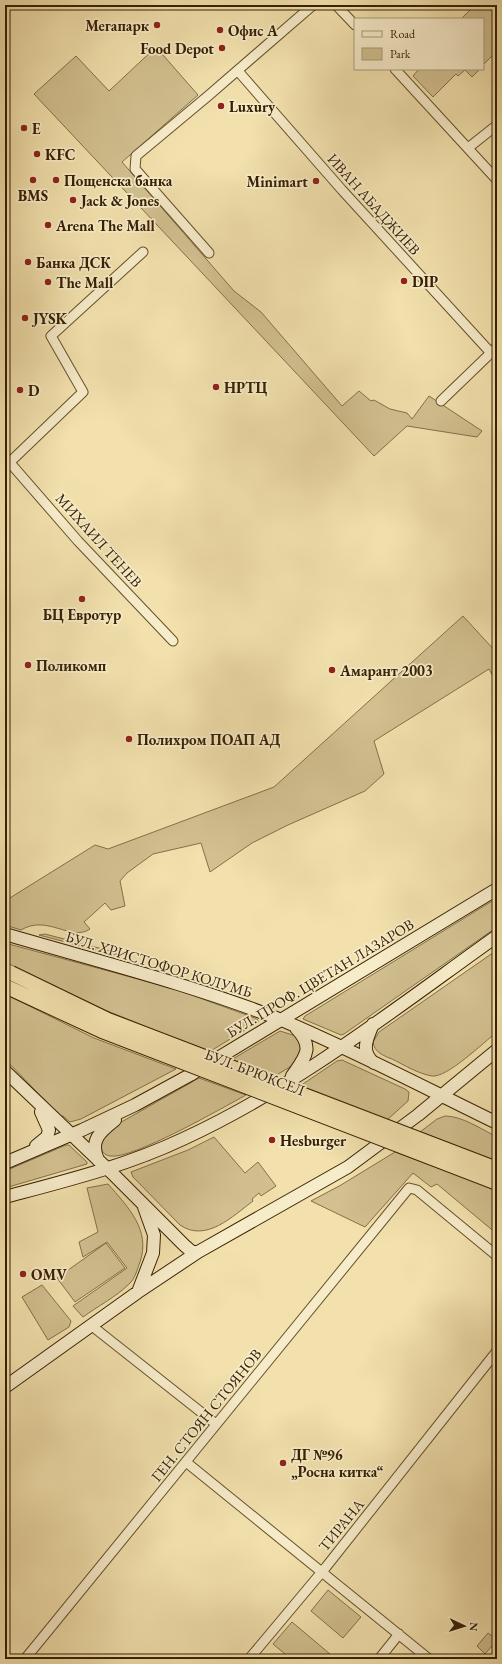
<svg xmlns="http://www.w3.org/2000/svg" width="502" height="1664" viewBox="0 0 502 1664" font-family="'EB Garamond',serif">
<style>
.green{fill:#d2c090;stroke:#847048}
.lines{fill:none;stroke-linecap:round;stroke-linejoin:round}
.street-casing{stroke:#66502c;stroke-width:11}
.secondary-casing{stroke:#372001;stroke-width:14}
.street{stroke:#f7ecca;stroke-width:9}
.secondary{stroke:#f7ecca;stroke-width:12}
.primary-bridge-casing{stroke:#372001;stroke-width:16;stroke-linecap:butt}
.primary-bridge{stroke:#f2e1ad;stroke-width:14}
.poi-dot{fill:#8f2418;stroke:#f7ecca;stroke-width:1.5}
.labels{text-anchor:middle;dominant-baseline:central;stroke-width:3.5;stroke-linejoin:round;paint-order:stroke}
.poi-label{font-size:15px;font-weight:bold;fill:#372001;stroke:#f7ecca;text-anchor:start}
.street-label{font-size:15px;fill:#372001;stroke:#f7ecca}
</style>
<rect width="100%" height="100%" fill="#f2e1ad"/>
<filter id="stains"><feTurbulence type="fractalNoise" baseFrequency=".005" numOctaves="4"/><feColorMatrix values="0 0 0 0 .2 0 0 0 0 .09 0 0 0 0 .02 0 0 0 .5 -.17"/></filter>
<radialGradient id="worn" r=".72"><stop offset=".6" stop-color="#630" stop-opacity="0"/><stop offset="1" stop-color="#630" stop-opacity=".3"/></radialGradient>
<path class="green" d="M 475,5 L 491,7 L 497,5 L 497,55 L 495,53 L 483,65 L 483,19 L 461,19 Z
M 156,47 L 198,95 L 122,162 L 234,291 L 261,312 L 342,406 L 359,391 L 371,401 L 374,400 L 390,409 L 407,413 L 412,419 L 429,396 L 482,431 L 477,437 L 407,426 L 374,456 L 34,94 L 76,56 L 109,91 Z
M 419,69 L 480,69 L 472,77 L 465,70 L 458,76 L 456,74 L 433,97 L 413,76 Z
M 463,616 L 497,653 L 497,684 L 489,669 L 374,741 L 384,774 L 365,791 L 288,825 L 252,843 L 210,872 L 201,843 L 153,854 L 127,873 L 120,881 L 125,906 L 111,910 L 105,903 L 84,922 L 90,929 C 71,942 47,914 21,930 L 5,925 L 5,901 L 95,845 L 108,849 L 274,787 Z
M 497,898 L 497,927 L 344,1034 L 341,1035 L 303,1019 L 305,1016 Z
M 45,934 L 114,952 L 119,956 L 39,935 Z
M 5,943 L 175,989 L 255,1018 L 258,1020 L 258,1022 L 209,1052 L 105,1010 L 5,962 Z
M 497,950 L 497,1032 C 484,1042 447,1078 432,1076 C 419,1074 404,1065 392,1059 C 384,1056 374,1052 373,1042 L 379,1032 Z
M 5,994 L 94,1038 L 176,1069 L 81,1119 L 70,1122 L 63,1116 L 60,1116 L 5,1059 Z
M 280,1031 L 296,1036 L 303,1045 L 295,1064 L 275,1076 L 231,1060 Z
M 342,1060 L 405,1089 L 409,1092 L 408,1101 L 387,1120 L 300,1086 L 337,1061 Z
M 199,1078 L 246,1095 C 222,1108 132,1160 110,1156 C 103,1155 101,1150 99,1143 L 109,1129 Z
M 445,1116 C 462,1116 481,1129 497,1137 L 497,1161 L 420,1132 L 437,1119 Z
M 214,1137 L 245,1173 L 258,1162 L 276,1186 L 261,1196 L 259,1193 L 252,1199 L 253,1201 C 233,1216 206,1243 180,1225 L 133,1177 L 131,1172 L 188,1150 Z
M 66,1145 L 69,1145 L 87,1162 L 87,1164 L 5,1188 L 5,1171 Z
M 395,1152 L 497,1190 L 497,1234 L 437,1184 L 431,1187 L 413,1173 L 365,1227 L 311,1201 L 341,1185 Z
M 108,1184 C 128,1207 151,1230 140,1262 C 137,1270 135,1279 129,1284 C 116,1297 98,1306 83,1317 L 73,1306 L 127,1268 L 107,1242 L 83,1257 L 79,1242 L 98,1232 L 87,1188 Z
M 106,1243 L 125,1268 L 75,1302 L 57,1278 Z
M 42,1285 L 71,1321 L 69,1327 L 48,1340 L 22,1297 Z
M 328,1590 L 361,1617 L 343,1638 L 311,1611 Z
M 292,1622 L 330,1654 L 326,1659 L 291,1659 L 273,1644 Z
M 488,1633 L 497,1640 L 485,1654 L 477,1646 Z"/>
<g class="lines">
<defs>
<path id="street" d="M 336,5 L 355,25
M 395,69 L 497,180
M 238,71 L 342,190 L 491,353
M 468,148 L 497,125
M 209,253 L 135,169 L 136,156 L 208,96 L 313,5
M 441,401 L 497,347
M 5,457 L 78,541 L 173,641
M 10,462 L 83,392 L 51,336 L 143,252
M 92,1326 L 216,1424
M 186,1462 L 429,1659
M 25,1659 L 409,1188 L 417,1190 L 497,1256
M 249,1659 L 326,1567 L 497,1351
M 379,1659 L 399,1634"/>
<path id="secondary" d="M 5,934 C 97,961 190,984 279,1019 C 353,1050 425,1088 497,1123
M 373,1024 C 367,1039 360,1051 374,1063
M 5,1071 L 115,1176 L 184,1245 L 192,1252 L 198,1252
M 292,1076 C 305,1057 315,1048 296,1028
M 36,1146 L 47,1137 L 49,1130 L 41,1112
M 98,1160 C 89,1140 101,1131 115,1120
M 5,1163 L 82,1130 L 135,1105 L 190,1075 L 497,889
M 5,1197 C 65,1181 126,1166 183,1139 C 296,1087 396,1008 497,936
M 138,1292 L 153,1253 L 154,1235 L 144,1207
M 5,1387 L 138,1292 L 198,1252 L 348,1167 L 418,1115 L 497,1050"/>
</defs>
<use href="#street" class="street-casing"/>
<use href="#secondary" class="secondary-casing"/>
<use href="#street" class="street"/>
<use href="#secondary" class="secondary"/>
<defs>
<path id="primary-bridge" d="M 11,973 L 108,1020 L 497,1169
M 5,986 L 102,1031 L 497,1183"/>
</defs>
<use href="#primary-bridge" class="primary-bridge-casing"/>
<use href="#primary-bridge" class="primary-bridge"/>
</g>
<g class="poi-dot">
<circle cx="157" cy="25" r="4"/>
<circle cx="220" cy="30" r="4"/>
<circle cx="222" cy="48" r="4"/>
<circle cx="221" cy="106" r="4"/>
<circle cx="24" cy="128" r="4"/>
<circle cx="37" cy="154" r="4"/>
<circle cx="33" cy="180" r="4"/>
<circle cx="56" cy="180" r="4"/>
<circle cx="316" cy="181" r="4"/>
<circle cx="73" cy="200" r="4"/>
<circle cx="48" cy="225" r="4"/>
<circle cx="28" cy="262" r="4"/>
<circle cx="404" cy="281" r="4"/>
<circle cx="48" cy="282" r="4"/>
<circle cx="25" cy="318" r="4"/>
<circle cx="216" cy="387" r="4"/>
<circle cx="20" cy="390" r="4"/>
<circle cx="82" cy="599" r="4"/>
<circle cx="28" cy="665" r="4"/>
<circle cx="332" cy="670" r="4"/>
<circle cx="129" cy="739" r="4"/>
<circle cx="272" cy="1140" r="4"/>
<circle cx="23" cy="1274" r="4"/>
<circle cx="283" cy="1463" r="4"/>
</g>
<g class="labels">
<g class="poi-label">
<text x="149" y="25" text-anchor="end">Мегапарк</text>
<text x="228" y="30">Офис А</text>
<text x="214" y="48" text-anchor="end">Food Depot</text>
<text x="229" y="106">Luxury</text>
<text x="32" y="128">E</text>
<text x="45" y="154">KFC</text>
<text x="64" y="180">Пощенска банка</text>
<text x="308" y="181" text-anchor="end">Minimart</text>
<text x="33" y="195" text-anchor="middle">BMS</text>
<text x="81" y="200">Jack &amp; Jones</text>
<text x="56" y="225">Arena The Mall</text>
<text x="36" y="262">Банка ДСК</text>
<text x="412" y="281">DIP</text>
<text x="56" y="282">The Mall</text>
<text x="33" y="318">JYSK</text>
<text x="224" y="387">НРТЦ</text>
<text x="28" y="390">D</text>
<text x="82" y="614" text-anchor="middle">БЦ Евротур</text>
<text x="36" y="665">Поликомп</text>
<text x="340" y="670">Амарант 2003</text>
<text x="137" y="739">Полихром ПОАП АД</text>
<text x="280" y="1140">Hesburger</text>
<text x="31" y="1274">OMV</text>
<text x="291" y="1454">ДГ №96<tspan x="291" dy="17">„Росна китка“</tspan></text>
</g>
<g class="street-label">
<text transform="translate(374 204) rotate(48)">ИВАН АБАДЖИЕВ</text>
<text transform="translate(99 540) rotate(48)">МИХАИЛ ТЕНЕВ</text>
<text transform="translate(159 964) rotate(17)">БУЛ. ХРИСТОФОР КОЛУМБ</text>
<text transform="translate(320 978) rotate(-31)">БУЛ. ПРОФ. ЦВЕТАН ЛАЗАРОВ</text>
<text transform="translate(255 1072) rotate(21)">БУЛ. БРЮКСЕЛ</text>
<text transform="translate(206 1415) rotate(-51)">ГЕН. СТОЯН СТОЯНОВ</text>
<text transform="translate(341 1525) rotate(-51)">ТИРАНА</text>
</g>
</g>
<rect width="502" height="1664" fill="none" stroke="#f2e1ad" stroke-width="20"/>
<rect x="6" y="6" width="490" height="1652" fill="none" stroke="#372001" stroke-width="2"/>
<rect x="10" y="10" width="482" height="1644" fill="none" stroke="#372001"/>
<rect x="354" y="18" width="130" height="52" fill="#f7ecca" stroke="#aa9a7a"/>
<rect x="362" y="31" width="20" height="6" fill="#f7ecca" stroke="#aa9a7a"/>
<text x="390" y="38" font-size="12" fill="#372001">Road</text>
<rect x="362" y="48" width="20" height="12" fill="#d2c090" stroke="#aa9a7a"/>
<text x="390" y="58" font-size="12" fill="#372001">Park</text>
<g transform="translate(464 1626) rotate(94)" stroke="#f7ecca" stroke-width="3" paint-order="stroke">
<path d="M0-3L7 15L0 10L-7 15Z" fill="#372001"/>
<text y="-6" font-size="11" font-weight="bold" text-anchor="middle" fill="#372001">N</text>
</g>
<rect width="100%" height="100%" filter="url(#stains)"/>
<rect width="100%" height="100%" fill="url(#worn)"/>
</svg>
